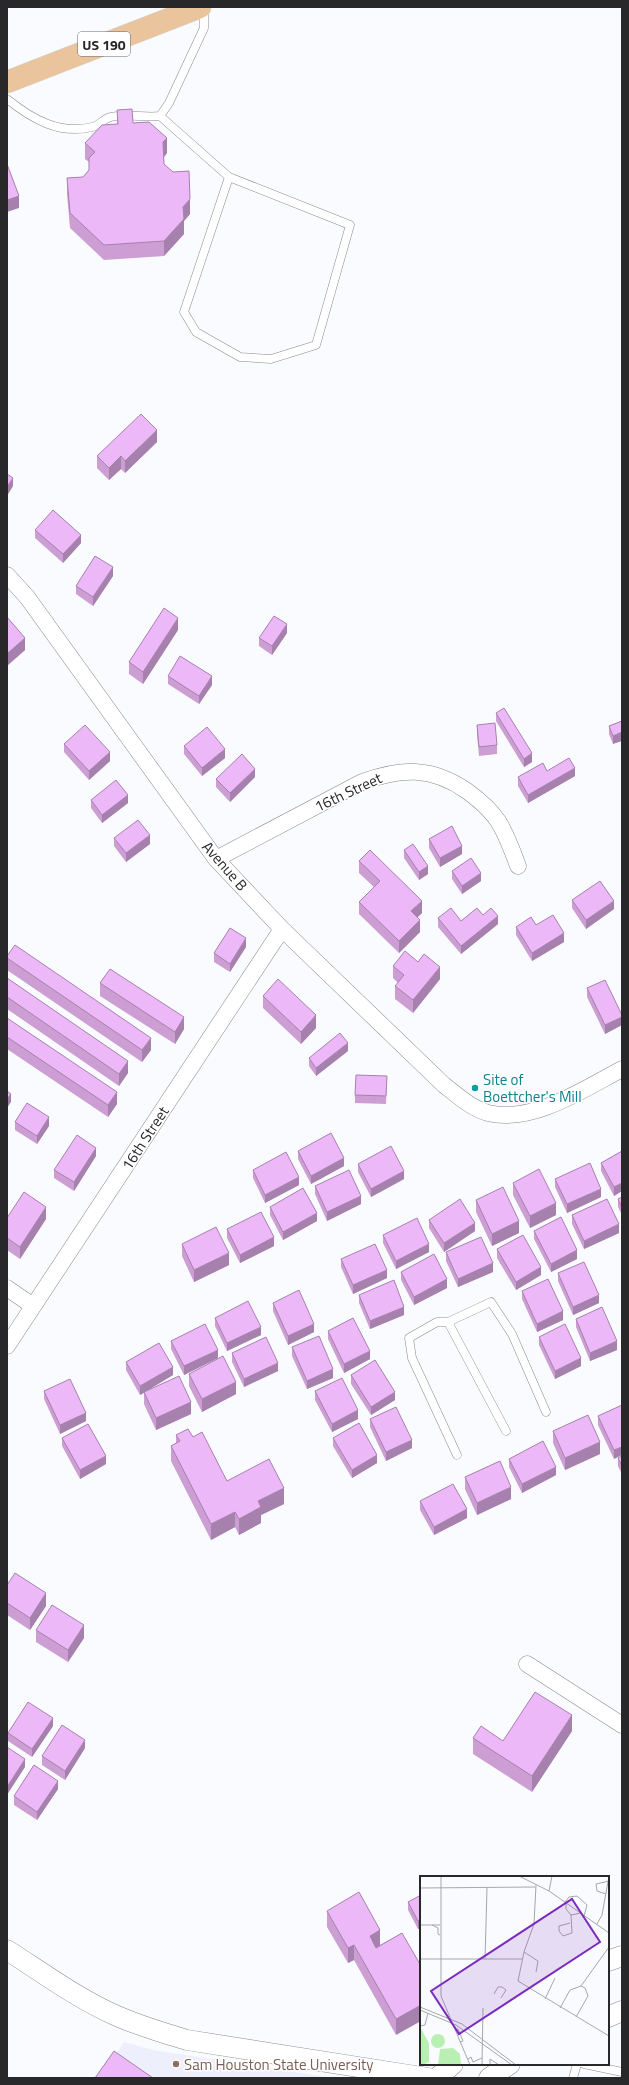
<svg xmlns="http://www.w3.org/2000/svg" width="629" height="2085" viewBox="0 0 629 2085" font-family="'Titillium Web',sans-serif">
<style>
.built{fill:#edf0fc}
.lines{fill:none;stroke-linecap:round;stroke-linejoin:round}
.service-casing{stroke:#898a8f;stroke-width:9}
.minor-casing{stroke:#898a8f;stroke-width:17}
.tertiary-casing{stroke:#898a8f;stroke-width:21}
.primary-casing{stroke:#d8d8d9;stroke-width:23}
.service{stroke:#fff;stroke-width:8}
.minor{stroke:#fff;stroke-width:16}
.tertiary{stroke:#fff;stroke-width:20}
.primary{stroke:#eac49d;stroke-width:22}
.wall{fill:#cc9ed4}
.shaded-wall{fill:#a681ad}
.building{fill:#edb8f7;stroke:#a681ad}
.culture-dot{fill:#0f9aa8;stroke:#fff;stroke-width:1.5}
.education-dot{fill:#8d6e63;stroke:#fff;stroke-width:1.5}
.labels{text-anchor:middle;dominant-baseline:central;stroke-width:3;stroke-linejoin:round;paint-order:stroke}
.shield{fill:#fff;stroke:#68686a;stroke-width:1}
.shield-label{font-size:14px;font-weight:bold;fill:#28282a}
.street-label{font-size:15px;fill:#28282a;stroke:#fff}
.culture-label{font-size:15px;fill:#0d838f;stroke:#fff;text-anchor:start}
.education-label{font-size:15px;fill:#785e54;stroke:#fff;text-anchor:start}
.inset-road{fill:none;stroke:#a6a7a9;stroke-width:1}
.view{fill:#7b2cbf;fill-opacity:0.15;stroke:#7b2cbf;stroke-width:2}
.inset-edge{fill:none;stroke:#28282a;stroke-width:2}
</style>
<rect width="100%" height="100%" fill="#fafbfe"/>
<path class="built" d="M 124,2042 L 153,2050 L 333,2078 L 99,2078 Z"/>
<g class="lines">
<defs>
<path id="service" d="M 7,99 C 32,119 59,135 92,127 C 99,126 104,118 111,117 C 126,113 144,118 160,116 L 169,103 L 204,28 L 204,8
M 160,116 L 229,177 L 350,225 L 316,345 L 271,359 L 240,357 L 196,332 L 184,312 L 229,177
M 448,1322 L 506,1431
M 457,1455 L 412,1358 L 409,1338 L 437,1322 L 448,1322 L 491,1302 L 512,1334 L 546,1412
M 584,2064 L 622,2072
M 573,2078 L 577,2064"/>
<path id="minor" d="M 7,575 L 27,597 L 216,859 L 282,929 L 444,1085 C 458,1096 471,1108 488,1113 C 532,1124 584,1089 622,1069
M 216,859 L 362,782 C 401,768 431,766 467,791 C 478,799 490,809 498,821 C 507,835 512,850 518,866
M 7,1288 L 33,1306
M 7,1346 L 282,929
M 527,1664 L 622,1725"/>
<path id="tertiary" d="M 7,1950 C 43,1973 78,1999 117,2016 C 140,2026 163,2033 187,2040 L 428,2078
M 608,1961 L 622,1956
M 608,2017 L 622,2011
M 437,2078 L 453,2064
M 489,2078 L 510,2064"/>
<path id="primary" d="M 7,82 L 200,7"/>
</defs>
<use href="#service" class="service-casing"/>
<use href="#minor" class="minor-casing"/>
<use href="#tertiary" class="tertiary-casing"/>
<use href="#primary" class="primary-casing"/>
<use href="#service" class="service"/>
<use href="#minor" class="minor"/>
<use href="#tertiary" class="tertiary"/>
<use href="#primary" class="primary"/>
</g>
<path class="wall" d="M 117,110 L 167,153 L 164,157 L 164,164 L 190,214 L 184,221 L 184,234 L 164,256 L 104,260 L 70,228 L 67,194 L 67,178 L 83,177 L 89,171 L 89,162 L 85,159 L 85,143 L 117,124 Z
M 157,442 L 125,473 L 121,469 L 109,480 L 97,468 L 97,456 Z
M 35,530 L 81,543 L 63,563 L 35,538 Z
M 113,576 L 93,606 L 76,594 L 76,586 Z
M 7,617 L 25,650 L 8,665 L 7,664 Z
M 178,630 L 143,684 L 129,674 L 129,662 Z
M 287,633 L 272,655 L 259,646 L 259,638 Z
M 168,676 L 212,685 L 199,704 L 168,684 Z
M 496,713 L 532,762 L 524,767 L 496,721 Z
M 622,721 L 613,744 L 609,734 L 609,726 Z
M 477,725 L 497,745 L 497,754 L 479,756 L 477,734 Z
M 64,744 L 110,761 L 89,780 L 64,752 Z
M 184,746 L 225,758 L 202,776 L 184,754 Z
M 547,771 L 575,776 L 528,803 L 518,786 L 518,777 Z
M 255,777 L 230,802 L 216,787 L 216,779 Z
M 91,800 L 128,803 L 102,823 L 91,808 Z
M 114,838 L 150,844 L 126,862 L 114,846 Z
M 429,839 L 462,854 L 440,867 L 429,848 Z
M 404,850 L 428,874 L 419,880 L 404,858 Z
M 359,861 L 422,913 L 418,917 L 420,932 L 399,953 L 359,914 L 359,902 L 374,887 L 359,873 Z
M 452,871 L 481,881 L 462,894 L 452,879 Z
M 572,900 L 614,909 L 586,929 L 572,908 Z
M 483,915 L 498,924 L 461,954 L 438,927 L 438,918 L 461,921 Z
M 536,925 L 564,942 L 532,961 L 516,935 L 516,927 Z
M 246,947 L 230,972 L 214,962 L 214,953 Z
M 7,958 L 151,1050 L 142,1062 L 7,970 Z
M 393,966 L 440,979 L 413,1013 L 395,999 L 395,986 L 398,983 L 393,978 Z
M 7,978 L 128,1073 L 119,1086 L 7,1009 Z
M 100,983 L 184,1029 L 175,1044 L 100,996 Z
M 587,988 L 622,1015 L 622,1025 L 605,1034 L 587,997 Z
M 263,996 L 316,1028 L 301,1044 L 263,1008 Z
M 7,1018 L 117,1104 L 108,1117 L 7,1049 Z
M 348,1051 L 316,1076 L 309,1066 L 309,1058 Z
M 387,1076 L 386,1104 L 355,1103 L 355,1095 Z
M 15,1122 L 49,1126 L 37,1144 L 15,1130 Z
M 298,1151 L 344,1166 L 311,1184 L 298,1159 Z
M 622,1151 L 622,1191 L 614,1196 L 601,1171 L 601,1163 Z
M 96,1156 L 74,1191 L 54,1178 L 54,1170 Z
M 358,1164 L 404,1179 L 371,1197 L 358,1172 Z
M 253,1170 L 299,1185 L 265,1203 L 253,1178 Z
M 555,1179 L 601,1197 L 567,1213 L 555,1187 Z
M 513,1183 L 556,1215 L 530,1228 L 513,1195 Z
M 315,1186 L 361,1204 L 327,1221 L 315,1194 Z
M 622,1197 L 622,1215 L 618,1207 L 618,1199 Z
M 476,1200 L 519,1233 L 492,1246 L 476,1212 Z
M 270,1207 L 317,1221 L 283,1240 L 270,1215 Z
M 572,1215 L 619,1233 L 584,1249 L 572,1224 Z
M 7,1218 L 46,1219 L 20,1259 L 7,1250 Z
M 429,1220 L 475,1231 L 444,1252 L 429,1228 Z
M 227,1229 L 274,1246 L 240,1263 L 227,1238 Z
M 534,1231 L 577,1259 L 551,1272 L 534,1239 Z
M 383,1235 L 429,1252 L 396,1269 L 383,1243 Z
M 182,1244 L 229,1265 L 194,1282 L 182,1256 Z
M 497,1249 L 541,1275 L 516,1290 L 497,1258 Z
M 446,1252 L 493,1272 L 458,1287 L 446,1261 Z
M 341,1259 L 387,1278 L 353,1294 L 341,1267 Z
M 401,1272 L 447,1288 L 414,1305 L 401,1280 Z
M 558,1273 L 599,1303 L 573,1315 L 558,1281 Z
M 522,1291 L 563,1320 L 537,1332 L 522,1299 Z
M 359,1295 L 404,1315 L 370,1329 L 359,1303 Z
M 273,1303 L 314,1332 L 288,1345 L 273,1311 Z
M 215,1318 L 261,1335 L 227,1351 L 215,1326 Z
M 576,1319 L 617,1350 L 590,1361 L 576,1327 Z
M 328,1331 L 370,1359 L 344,1373 L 328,1339 Z
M 539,1337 L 581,1366 L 555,1379 L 539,1345 Z
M 171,1341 L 218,1358 L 184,1375 L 171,1349 Z
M 292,1347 L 333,1378 L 307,1389 L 292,1356 Z
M 232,1353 L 278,1371 L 244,1387 L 232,1362 Z
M 126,1362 L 173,1375 L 146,1391 L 191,1414 L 156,1430 L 144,1404 L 144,1393 L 140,1395 L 126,1370 Z
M 189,1374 L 236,1394 L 202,1412 L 189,1386 Z
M 351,1375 L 395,1400 L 371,1415 L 351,1384 Z
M 44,1391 L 86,1421 L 60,1434 L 44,1399 Z
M 315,1391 L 358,1419 L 332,1432 L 315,1400 Z
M 622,1405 L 614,1459 L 598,1425 L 598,1416 Z
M 370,1419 L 412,1448 L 386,1461 L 370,1427 Z
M 553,1431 L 600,1454 L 565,1470 L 553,1443 Z
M 176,1435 L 193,1437 L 227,1481 L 284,1504 L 261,1515 L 261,1523 L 239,1535 L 235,1527 L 211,1540 L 171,1461 L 171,1446 L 176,1443 Z
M 62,1438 L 106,1464 L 80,1479 L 62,1446 Z
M 333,1438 L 377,1463 L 352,1478 L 333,1446 Z
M 622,1456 L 622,1474 L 618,1466 L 618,1458 Z
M 509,1459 L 556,1475 L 522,1493 L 509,1467 Z
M 465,1477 L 511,1499 L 477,1515 L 465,1489 Z
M 420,1501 L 467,1518 L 434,1535 L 420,1510 Z
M 7,1585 L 46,1606 L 30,1630 L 7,1615 Z
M 36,1630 L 84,1638 L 68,1662 L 36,1642 Z
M 53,1726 L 32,1757 L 8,1741 L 8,1733 Z
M 572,1731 L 532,1792 L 473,1754 L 473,1738 L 503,1741 Z
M 85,1748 L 65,1780 L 42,1765 L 42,1756 Z
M 58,1789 L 37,1820 L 14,1805 L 14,1796 Z
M 421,1895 L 421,1928 L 418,1929 L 408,1910 L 408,1902 Z
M 327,1911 L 380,1945 L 402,1933 L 396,2035 L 354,1960 L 348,1963 L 327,1927 Z"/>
<path class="shaded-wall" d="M 167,138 L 167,153 L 163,158 L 163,142 Z
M 19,196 L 19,208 L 7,212 L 7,200 Z
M 190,199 L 190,214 L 184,221 L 184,234 L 164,256 L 164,241 L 183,207 Z
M 157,430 L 157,442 L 125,473 L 125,461 Z
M 121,456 L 121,469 L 109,480 L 109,468 Z
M 13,478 L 13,486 L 7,496 L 7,487 Z
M 81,535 L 81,543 L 63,563 L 63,554 Z
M 113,567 L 113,576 L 93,606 L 93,597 Z
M 178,618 L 178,630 L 143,684 L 143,672 Z
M 287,624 L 287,633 L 272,655 L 272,646 Z
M 25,638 L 25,650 L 8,665 L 8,653 Z
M 212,676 L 212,685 L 199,704 L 199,696 Z
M 622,732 L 622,741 L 613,744 L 613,736 Z
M 225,749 L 225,758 L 202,776 L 202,768 Z
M 110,752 L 110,761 L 89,780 L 89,771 Z
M 532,753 L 532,762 L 524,767 L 524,759 Z
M 575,768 L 575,776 L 528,803 L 528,795 Z
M 255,769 L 255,777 L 230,802 L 230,793 Z
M 128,795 L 128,803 L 102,823 L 102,815 Z
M 150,835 L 150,844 L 126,862 L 126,853 Z
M 462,846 L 462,854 L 440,867 L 440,858 Z
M 428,866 L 428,874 L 419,880 L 419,872 Z
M 481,873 L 481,881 L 462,894 L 462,886 Z
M 422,901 L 422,913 L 411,923 L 411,911 Z
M 614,901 L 614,909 L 586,929 L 586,920 Z
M 498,916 L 498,924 L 461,954 L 461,946 Z
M 420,920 L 420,932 L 399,953 L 399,941 Z
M 564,933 L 564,942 L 532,961 L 532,953 Z
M 246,938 L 246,947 L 230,972 L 230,964 Z
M 440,967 L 440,979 L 413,1013 L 413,1000 Z
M 316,1015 L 316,1028 L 301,1044 L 301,1032 Z
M 184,1017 L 184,1029 L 175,1044 L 175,1032 Z
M 622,1017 L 622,1025 L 605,1034 L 605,1025 Z
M 151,1038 L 151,1050 L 142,1062 L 142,1050 Z
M 348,1043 L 348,1051 L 316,1076 L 316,1068 Z
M 128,1061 L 128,1073 L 119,1086 L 119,1074 Z
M 117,1092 L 117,1104 L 108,1117 L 108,1105 Z
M 11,1094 L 11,1102 L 7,1108 L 7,1099 Z
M 49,1117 L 49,1126 L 37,1144 L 37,1136 Z
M 96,1148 L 96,1156 L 74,1191 L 74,1182 Z
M 344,1158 L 344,1166 L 311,1184 L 311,1176 Z
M 404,1171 L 404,1179 L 371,1197 L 371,1189 Z
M 299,1177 L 299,1185 L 265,1203 L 265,1195 Z
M 622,1183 L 622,1191 L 614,1196 L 614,1187 Z
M 601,1189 L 601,1197 L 567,1213 L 567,1204 Z
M 361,1196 L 361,1204 L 327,1221 L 327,1212 Z
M 556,1203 L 556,1215 L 530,1228 L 530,1216 Z
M 46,1207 L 46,1219 L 20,1259 L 20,1247 Z
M 317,1213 L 317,1221 L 283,1240 L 283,1232 Z
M 519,1221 L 519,1233 L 492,1246 L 492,1234 Z
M 475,1223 L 475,1231 L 444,1252 L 444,1243 Z
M 619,1224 L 619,1233 L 584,1249 L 584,1241 Z
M 274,1237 L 274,1246 L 240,1263 L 240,1255 Z
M 429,1244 L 429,1252 L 396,1269 L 396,1261 Z
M 577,1250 L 577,1259 L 551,1272 L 551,1264 Z
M 229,1253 L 229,1265 L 194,1282 L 194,1270 Z
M 493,1263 L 493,1272 L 458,1287 L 458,1279 Z
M 541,1267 L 541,1275 L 516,1290 L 516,1282 Z
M 387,1270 L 387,1278 L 353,1294 L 353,1285 Z
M 447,1279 L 447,1288 L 414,1305 L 414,1297 Z
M 599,1295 L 599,1303 L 573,1315 L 573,1307 Z
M 404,1307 L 404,1315 L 370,1329 L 370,1321 Z
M 563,1311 L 563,1320 L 537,1332 L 537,1324 Z
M 314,1324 L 314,1332 L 288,1345 L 288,1336 Z
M 261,1327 L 261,1335 L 227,1351 L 227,1343 Z
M 617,1341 L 617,1350 L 590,1361 L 590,1353 Z
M 218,1350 L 218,1358 L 184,1375 L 184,1366 Z
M 370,1351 L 370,1359 L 344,1373 L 344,1364 Z
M 581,1358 L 581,1366 L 555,1379 L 555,1371 Z
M 278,1363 L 278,1371 L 244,1387 L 244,1379 Z
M 173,1367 L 173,1375 L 140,1395 L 140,1386 Z
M 333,1369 L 333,1378 L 307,1389 L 307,1381 Z
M 236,1382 L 236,1394 L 202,1412 L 202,1399 Z
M 395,1392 L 395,1400 L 371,1415 L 371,1407 Z
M 191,1402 L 191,1414 L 156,1430 L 156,1418 Z
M 358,1410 L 358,1419 L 332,1432 L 332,1424 Z
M 86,1413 L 86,1421 L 60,1434 L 60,1425 Z
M 412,1440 L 412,1448 L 386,1461 L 386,1452 Z
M 600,1442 L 600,1454 L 565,1470 L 565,1458 Z
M 622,1447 L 622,1455 L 614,1459 L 614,1450 Z
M 377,1455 L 377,1463 L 352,1478 L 352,1470 Z
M 106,1456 L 106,1464 L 80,1479 L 80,1470 Z
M 556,1467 L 556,1475 L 522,1493 L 522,1484 Z
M 511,1487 L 511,1499 L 477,1515 L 477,1503 Z
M 284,1488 L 284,1504 L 261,1515 L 261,1523 L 239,1535 L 239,1519 L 258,1501 Z
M 467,1509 L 467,1518 L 434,1535 L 434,1527 Z
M 235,1512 L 235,1527 L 211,1540 L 211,1524 Z
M 46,1593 L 46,1606 L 30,1630 L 30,1618 Z
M 84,1625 L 84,1638 L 68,1662 L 68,1650 Z
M 572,1715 L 572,1731 L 532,1792 L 532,1776 Z
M 53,1718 L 53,1726 L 32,1757 L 32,1749 Z
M 85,1740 L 85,1748 L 65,1780 L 65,1771 Z
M 25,1759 L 25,1767 L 7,1795 L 7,1787 Z
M 58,1781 L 58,1789 L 37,1820 L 37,1812 Z
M 421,1919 L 421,1928 L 418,1929 L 418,1921 Z
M 380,1930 L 380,1946 L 370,1952 L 370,1936 Z
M 354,1945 L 354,1960 L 348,1963 L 348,1948 Z
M 421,2005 L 421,2021 L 396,2035 L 396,2019 Z"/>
<path class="building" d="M 132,109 L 133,123 L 149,122 L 167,138 L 163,142 L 164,164 L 173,172 L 189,171 L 190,199 L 183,207 L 184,219 L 164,241 L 104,245 L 70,213 L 67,178 L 83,177 L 89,170 L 89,158 L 95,152 L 85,143 L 102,125 L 118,124 L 117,110 Z
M 7,164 L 19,196 L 7,200 Z
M 141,414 L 157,430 L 125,461 L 121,456 L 109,468 L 97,456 Z
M 7,474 L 13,478 L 7,487 Z
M 53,510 L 81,535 L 63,554 L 35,530 Z
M 95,556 L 113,567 L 93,597 L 76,586 Z
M 164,608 L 178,618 L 143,672 L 129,662 Z
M 274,616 L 287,624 L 272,646 L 259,638 Z
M 7,617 L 25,638 L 8,653 L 7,652 Z
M 180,656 L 212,676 L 199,696 L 168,676 Z
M 504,708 L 532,753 L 524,759 L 496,713 Z
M 622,721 L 622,732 L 613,736 L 609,726 Z
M 495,723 L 497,745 L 479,747 L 477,725 Z
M 85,725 L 110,752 L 89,771 L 64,744 Z
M 207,727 L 225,749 L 202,768 L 184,746 Z
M 242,754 L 255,769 L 230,793 L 216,779 Z
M 569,758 L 575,768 L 528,795 L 518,777 L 543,763 L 547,771 Z
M 116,780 L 128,795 L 102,815 L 91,800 Z
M 138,820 L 150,835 L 126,853 L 114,838 Z
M 452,826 L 462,846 L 440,858 L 429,839 Z
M 413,844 L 428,866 L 419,872 L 404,850 Z
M 370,850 L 422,901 L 411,911 L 420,920 L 399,941 L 359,902 L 380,881 L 359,861 Z
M 471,858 L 481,873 L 462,886 L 452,871 Z
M 600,881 L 614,901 L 586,920 L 572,900 Z
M 451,908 L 461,921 L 477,908 L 483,915 L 491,908 L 498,916 L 461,946 L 438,918 Z
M 553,915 L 564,933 L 532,953 L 516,927 L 531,917 L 536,925 Z
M 230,928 L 246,938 L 230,964 L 214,953 Z
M 15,945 L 151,1038 L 142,1050 L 7,958 L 7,956 Z
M 405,951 L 418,962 L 424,954 L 440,967 L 413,1000 L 395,986 L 404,975 L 393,966 Z
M 110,969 L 184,1017 L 175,1032 L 100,983 Z
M 7,978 L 128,1061 L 119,1074 L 7,997 Z
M 278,979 L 316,1015 L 301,1032 L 263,996 Z
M 605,980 L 622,1015 L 622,1017 L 605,1025 L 587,988 Z
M 7,1018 L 117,1092 L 108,1105 L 7,1037 Z
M 340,1033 L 348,1043 L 316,1068 L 309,1058 Z
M 356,1075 L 387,1076 L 386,1096 L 355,1095 Z
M 7,1091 L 11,1094 L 7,1099 Z
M 27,1103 L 49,1117 L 37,1136 L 15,1122 Z
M 331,1133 L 344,1158 L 311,1176 L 298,1151 Z
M 77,1135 L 96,1148 L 74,1182 L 54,1170 Z
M 391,1146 L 404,1171 L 371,1189 L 358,1164 Z
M 622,1151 L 622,1183 L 614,1187 L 601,1163 Z
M 286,1152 L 299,1177 L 265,1195 L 253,1170 Z
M 590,1163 L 601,1189 L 567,1204 L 555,1179 Z
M 539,1169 L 556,1203 L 530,1216 L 513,1183 Z
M 349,1170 L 361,1196 L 327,1212 L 315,1186 Z
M 503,1187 L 519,1221 L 492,1234 L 476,1200 Z
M 303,1188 L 317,1213 L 283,1232 L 270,1207 Z
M 24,1192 L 46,1207 L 20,1247 L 7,1238 L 7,1218 Z
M 622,1197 L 622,1207 L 618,1199 Z
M 460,1199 L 475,1223 L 444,1243 L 429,1220 Z
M 607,1199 L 619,1224 L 584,1241 L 572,1215 Z
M 261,1212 L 274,1237 L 240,1255 L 227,1229 Z
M 561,1217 L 577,1250 L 551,1264 L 534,1231 Z
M 417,1218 L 429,1244 L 396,1261 L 383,1235 Z
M 216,1227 L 229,1253 L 194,1270 L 182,1244 Z
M 523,1235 L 541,1267 L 516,1282 L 497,1249 Z
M 481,1237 L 493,1263 L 458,1279 L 446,1252 Z
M 375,1244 L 387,1270 L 353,1285 L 341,1259 Z
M 434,1254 L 447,1279 L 414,1297 L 401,1272 Z
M 584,1262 L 599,1295 L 573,1307 L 558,1273 Z
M 548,1279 L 563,1311 L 537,1324 L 522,1291 Z
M 394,1280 L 404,1307 L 370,1321 L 359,1295 Z
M 299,1290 L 314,1324 L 288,1336 L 273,1303 Z
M 248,1301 L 261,1327 L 227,1343 L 215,1318 Z
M 602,1307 L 617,1341 L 590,1353 L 576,1319 Z
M 353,1318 L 370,1351 L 344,1364 L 328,1331 Z
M 205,1324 L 218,1350 L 184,1366 L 171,1341 Z
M 565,1324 L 581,1358 L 555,1371 L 539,1337 Z
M 319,1336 L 333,1369 L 307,1381 L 292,1347 Z
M 266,1337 L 278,1363 L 244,1379 L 232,1353 Z
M 159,1343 L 173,1367 L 140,1386 L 126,1362 Z
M 223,1356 L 236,1382 L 202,1399 L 189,1374 Z
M 375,1360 L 395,1392 L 371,1407 L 351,1375 Z
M 179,1376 L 191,1402 L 156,1418 L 144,1392 Z
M 342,1378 L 358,1410 L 332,1424 L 315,1391 Z
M 70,1379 L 86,1413 L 60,1425 L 44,1391 Z
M 622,1405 L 622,1447 L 614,1450 L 598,1416 Z
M 396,1407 L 412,1440 L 386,1452 L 370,1419 Z
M 588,1415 L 600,1442 L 565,1458 L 553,1431 Z
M 359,1423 L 377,1455 L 352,1470 L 333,1438 Z
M 88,1424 L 106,1456 L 80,1470 L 62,1438 Z
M 188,1429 L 193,1437 L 202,1432 L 227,1481 L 269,1459 L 284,1488 L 258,1501 L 261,1507 L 239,1519 L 235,1512 L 211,1524 L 171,1446 L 180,1441 L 176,1435 Z
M 543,1441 L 556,1467 L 522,1484 L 509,1459 Z
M 622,1456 L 622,1466 L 618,1458 Z
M 500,1461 L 511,1487 L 477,1503 L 465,1477 Z
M 453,1484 L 467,1509 L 434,1527 L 420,1501 Z
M 15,1573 L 46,1593 L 30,1618 L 7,1603 L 7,1585 Z
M 52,1605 L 84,1625 L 68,1650 L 36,1630 Z
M 535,1692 L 572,1715 L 532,1776 L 473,1738 L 481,1726 L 503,1741 Z
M 28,1702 L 53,1718 L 32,1749 L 8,1733 Z
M 62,1725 L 85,1740 L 65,1771 L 42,1756 Z
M 7,1747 L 25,1759 L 7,1787 Z
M 34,1765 L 58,1781 L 37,1812 L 14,1796 Z
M 359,1892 L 380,1930 L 370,1936 L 376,1948 L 402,1933 L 421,1966 L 421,2005 L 396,2019 L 354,1945 L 348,1948 L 327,1911 Z
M 421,1895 L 421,1919 L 418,1921 L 408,1902 Z
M 114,2051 L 153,2078 L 95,2078 Z"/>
<circle class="culture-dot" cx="475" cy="1088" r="4"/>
<circle class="education-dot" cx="176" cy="2064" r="4"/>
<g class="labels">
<rect class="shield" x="78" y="32" width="52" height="24" rx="3"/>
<g class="shield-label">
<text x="104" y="44">US 190</text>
</g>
<g class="street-label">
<text transform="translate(348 792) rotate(-25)">16th Street</text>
<text transform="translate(225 866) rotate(49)">Avenue B</text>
<text transform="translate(145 1138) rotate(-57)">16th Street</text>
</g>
<g class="culture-label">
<text x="483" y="1079">Site of<tspan x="483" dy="17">Boettcher's Mill</tspan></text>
</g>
<g class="education-label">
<text x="184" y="2064">Sam Houston State University</text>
</g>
</g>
<g transform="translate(420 1876)">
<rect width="189" height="189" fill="#fafbfe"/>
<path d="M 0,151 L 9,167 L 9,186 L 3,189 L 0,189 ZM11 165a7 7 0 1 1 14 0a7 7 0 1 1-14 0ZM 33,172 L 40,178 L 41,189 L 18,189 L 20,173 Z" fill="#baefb4"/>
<path class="inset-road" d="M 21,0 L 21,120 L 50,189M 99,0 L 129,15 L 189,57M 116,9 L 114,48 L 104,76 L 98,105 L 189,160M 0,12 L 115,11M 129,15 L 132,0M 186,18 L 177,15 L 176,8 L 189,5M 145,26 L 149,21 L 157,20 L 167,29 L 164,40M 146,27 L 146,33 L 151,39 L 161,37M 150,47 L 139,50 L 139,55 L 143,60 L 152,57 L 151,39M 177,48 L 182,39 L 189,0M 0,49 L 20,49M 12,49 L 18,52 L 18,58 L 20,59M 104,76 L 118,85 L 116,96M 0,83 L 102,83M 65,83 L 67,12M 74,118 L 78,111 L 82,111 L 86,114 L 81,122M 125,123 L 135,102M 0,131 L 42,148 L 96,189M 140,132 L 150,114 L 161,110 L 189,71M 0,134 L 36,149 L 92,189M 156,141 L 168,120 L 165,112 L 161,110M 0,150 L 5,149 L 8,137M 35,154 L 38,153 L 43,165 L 40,166M 48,183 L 51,181 L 53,186 L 62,182M 62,189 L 63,132M 70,189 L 70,183 L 79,189"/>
<path class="view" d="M 152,23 L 180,66 L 39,158 L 11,115 Z"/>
<rect width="189" height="189" class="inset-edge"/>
</g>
<rect width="629" height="2085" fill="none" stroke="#28282a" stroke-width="16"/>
</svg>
